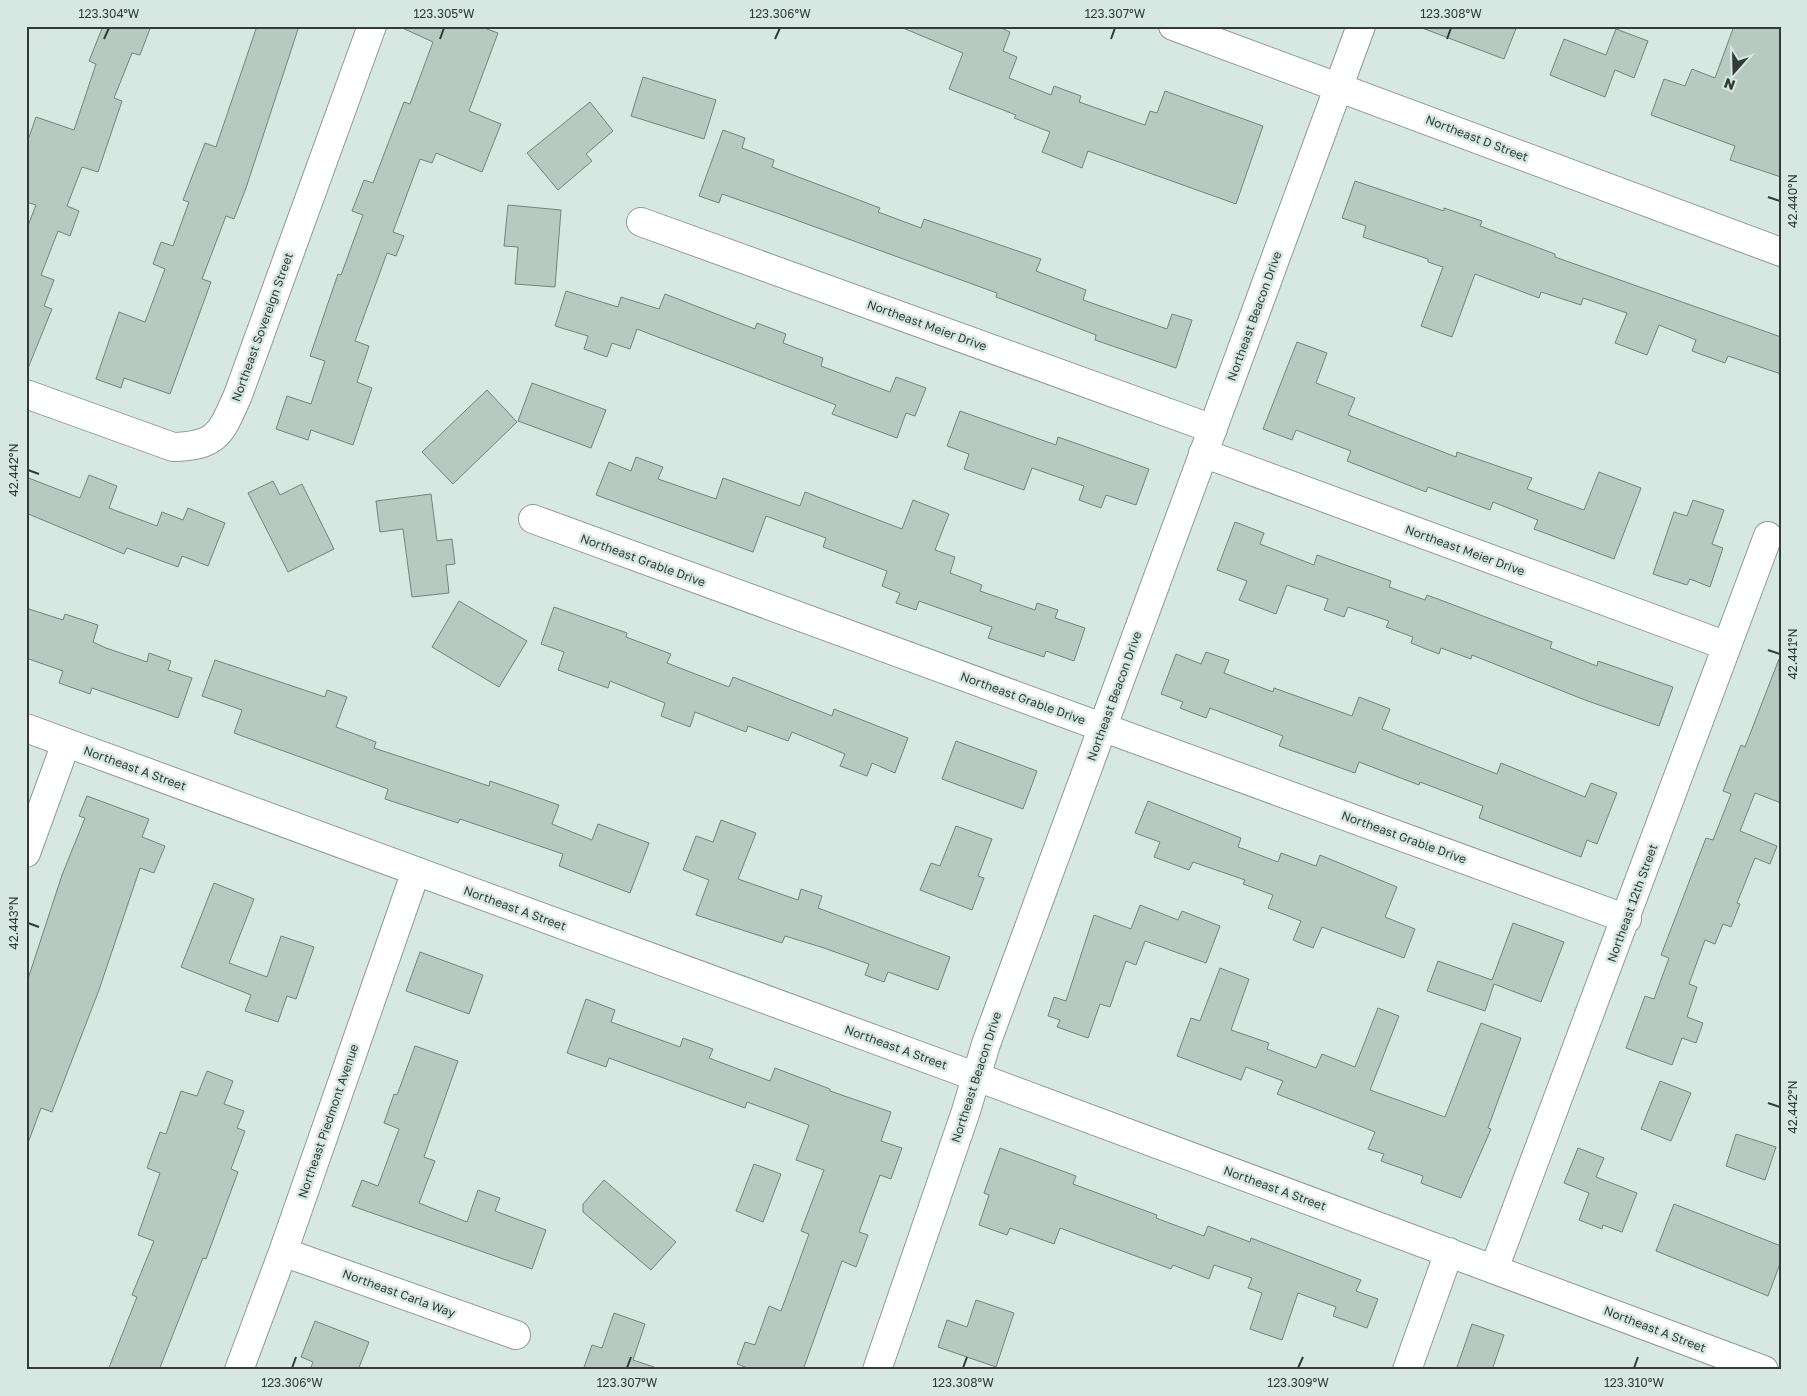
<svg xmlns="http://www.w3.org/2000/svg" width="1807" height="1396" viewBox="0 0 1807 1396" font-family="'Golos Text',sans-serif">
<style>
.building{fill:#b8c9c2;stroke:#73847d}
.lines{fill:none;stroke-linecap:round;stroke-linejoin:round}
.minor-casing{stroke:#8c9c95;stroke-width:30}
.minor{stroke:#fff;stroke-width:28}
.ticks{fill:none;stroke:#333a37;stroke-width:2}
.labels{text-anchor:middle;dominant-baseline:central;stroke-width:5;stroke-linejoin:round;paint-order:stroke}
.street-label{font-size:12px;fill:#333a37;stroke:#d6e8e1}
.neatline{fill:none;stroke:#333a37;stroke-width:2}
.ticks-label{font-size:12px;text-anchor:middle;fill:#333a37}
</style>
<rect width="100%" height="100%" fill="#d6e8e1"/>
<path class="building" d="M 103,26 L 151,26 L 140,55 L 132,53 L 114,98 L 122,101 L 98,172 L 82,167 L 67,206 L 79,211 L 70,236 L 58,231 L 41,275 L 54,280 L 44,306 L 52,309 L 26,373 L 26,231 L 36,205 L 26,202 L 26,146 L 36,117 L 74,130 L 96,64 L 89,61 Z
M 257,26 L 299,26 L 246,188 L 234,219 L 226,216 L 202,279 L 211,282 L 170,394 L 124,378 L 121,388 L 96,379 L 119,312 L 145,322 L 165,269 L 153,264 L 161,242 L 173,246 L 189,202 L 183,200 L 205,143 L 216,147 Z
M 398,26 L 479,26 L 498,33 L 469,111 L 501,124 L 482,172 L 436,153 L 432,163 L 420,159 L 393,232 L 404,236 L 396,256 L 387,253 L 355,341 L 369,346 L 357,382 L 372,388 L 353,445 L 311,430 L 308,440 L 276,429 L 287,396 L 311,404 L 325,361 L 310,356 L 338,274 L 341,275 L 363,215 L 352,211 L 364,180 L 373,183 L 404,102 L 410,104 L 433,42 Z
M 898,26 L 997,26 L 1010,32 L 1003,51 L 1017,57 L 1009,78 L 1051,95 L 1054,86 L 1081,96 L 1079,102 L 1145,125 L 1150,111 L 1157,113 L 1165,91 L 1263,126 L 1236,204 L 1088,151 L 1082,168 L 1042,152 L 1050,132 L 1014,118 L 1016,115 L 949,89 L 963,53 Z
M 1422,26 L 1517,26 L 1504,59 L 1422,28 Z
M 1734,26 L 1781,26 L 1781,177 L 1730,160 L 1735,146 L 1651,115 L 1664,79 L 1685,86 L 1692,69 L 1715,78 Z
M 1616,29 L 1648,41 L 1634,78 L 1615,70 L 1605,97 L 1550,75 L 1564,39 L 1606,55 Z
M 643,77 L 716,100 L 704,139 L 631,116 Z
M 590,102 L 613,131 L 586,154 L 592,161 L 558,190 L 527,153 Z
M 723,130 L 745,138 L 742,148 L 774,160 L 772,167 L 880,208 L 878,212 L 921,228 L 924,219 L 1041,259 L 1036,271 L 1086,290 L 1083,300 L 1167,329 L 1172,314 L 1192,320 L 1176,368 L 1095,340 L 1096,335 L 996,297 L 997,293 L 785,216 L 722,194 L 719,203 L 699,196 Z
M 1355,181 L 1444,211 L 1444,208 L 1482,221 L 1480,226 L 1555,254 L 1555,257 L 1781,337 L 1781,374 L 1728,356 L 1725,363 L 1692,351 L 1696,340 L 1659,325 L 1647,355 L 1615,343 L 1627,313 L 1583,298 L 1581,305 L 1541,292 L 1539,298 L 1475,274 L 1452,337 L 1421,326 L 1443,267 L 1428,262 L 1428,259 L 1363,237 L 1366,226 L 1342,218 Z
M 508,205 L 561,210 L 555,287 L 515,284 L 518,247 L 504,246 Z
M 566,291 L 618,307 L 621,297 L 659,309 L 665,294 L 755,329 L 757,323 L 786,334 L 783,343 L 823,358 L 821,366 L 890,392 L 896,377 L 926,388 L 915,416 L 906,413 L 897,438 L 832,414 L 836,405 L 637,329 L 630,349 L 612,343 L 607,357 L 584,349 L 588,336 L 555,326 Z
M 1297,342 L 1327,353 L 1316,383 L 1355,398 L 1348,415 L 1456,457 L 1457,452 L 1532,478 L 1527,489 L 1584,510 L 1599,472 L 1641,488 L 1614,559 L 1534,529 L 1538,520 L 1493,502 L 1490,510 L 1428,487 L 1426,492 L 1347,461 L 1351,451 L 1296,430 L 1292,440 L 1263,429 Z
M 532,383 L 606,410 L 591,448 L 518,421 Z
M 487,390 L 517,422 L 453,484 L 422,452 Z
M 960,411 L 1056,445 L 1058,437 L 1149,469 L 1136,505 L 1106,495 L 1101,508 L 1079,500 L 1084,486 L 1032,468 L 1024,490 L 964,469 L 969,454 L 947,446 Z
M 636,457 L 663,467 L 658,479 L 716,499 L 723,478 L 800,506 L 805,492 L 902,529 L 913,500 L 949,514 L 935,550 L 955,557 L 950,573 L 982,585 L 980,591 L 1035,610 L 1037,603 L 1058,610 L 1055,618 L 1085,628 L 1074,661 L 1046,651 L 1044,657 L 988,638 L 992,627 L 919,601 L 916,610 L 896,603 L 900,593 L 882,586 L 887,571 L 823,547 L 826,538 L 766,516 L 753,552 L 596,495 L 609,462 L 631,471 Z
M 89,475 L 117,486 L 109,508 L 157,526 L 162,512 L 183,520 L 188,508 L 225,523 L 208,566 L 182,556 L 178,567 L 127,548 L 124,554 L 26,513 L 26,477 L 80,498 Z
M 273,481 L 280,495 L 302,484 L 334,549 L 288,572 L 248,493 Z
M 431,494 L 437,541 L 452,539 L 455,564 L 446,565 L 449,593 L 412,597 L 403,529 L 380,532 L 376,501 Z
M 1693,500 L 1724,510 L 1712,544 L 1723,548 L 1710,587 L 1690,579 L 1687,585 L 1653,574 L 1674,512 L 1687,516 Z
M 1235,522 L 1264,533 L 1260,544 L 1314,565 L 1317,555 L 1391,581 L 1389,587 L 1425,600 L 1427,595 L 1552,642 L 1550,648 L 1597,666 L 1598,661 L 1673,687 L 1659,726 L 1585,700 L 1472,655 L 1471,659 L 1441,648 L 1439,654 L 1411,643 L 1413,637 L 1386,627 L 1389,621 L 1348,607 L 1344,617 L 1324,610 L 1328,599 L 1287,585 L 1276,614 L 1239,600 L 1247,581 L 1217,570 Z
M 459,601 L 527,641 L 499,687 L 432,647 Z
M 554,607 L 627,633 L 626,637 L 671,654 L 667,663 L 729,687 L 733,677 L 832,716 L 834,709 L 908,738 L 895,773 L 872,763 L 867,776 L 840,766 L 845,754 L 792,732 L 788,741 L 748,726 L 746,732 L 695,712 L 690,727 L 661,716 L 665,703 L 610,681 L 608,688 L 558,670 L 564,652 L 541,644 Z
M 26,608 L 63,620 L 65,614 L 98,625 L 93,642 L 106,648 L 147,662 L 149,653 L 171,661 L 168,670 L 192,678 L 178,718 L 92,688 L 90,694 L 59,683 L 63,671 L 26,658 Z
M 1206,652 L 1229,660 L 1224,673 L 1273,692 L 1274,688 L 1352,716 L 1359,697 L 1390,709 L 1382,729 L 1497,774 L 1501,763 L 1585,797 L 1591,783 L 1617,793 L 1597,844 L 1587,840 L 1581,857 L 1479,818 L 1483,806 L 1420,782 L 1419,785 L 1359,762 L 1355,773 L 1279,746 L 1283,736 L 1210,708 L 1206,718 L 1180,708 L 1183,702 L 1161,694 L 1176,654 L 1201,664 Z
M 1779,659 L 1781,803 L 1755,793 L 1740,831 L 1777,846 L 1770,864 L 1755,858 L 1737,903 L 1740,904 L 1731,927 L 1723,924 L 1715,944 L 1705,940 L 1689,984 L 1697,987 L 1687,1017 L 1703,1023 L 1696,1043 L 1682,1038 L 1672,1065 L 1626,1048 L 1645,996 L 1654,999 L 1669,958 L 1661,955 L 1706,838 L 1713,840 L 1731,794 L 1723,791 L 1741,745 L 1745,747 Z
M 215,660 L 325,697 L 327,690 L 347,697 L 336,727 L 376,742 L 374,748 L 489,786 L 490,781 L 559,805 L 552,824 L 592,840 L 598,824 L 649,843 L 630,893 L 559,866 L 563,854 L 460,819 L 458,823 L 385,799 L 388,789 L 234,733 L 242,710 L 202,696 Z
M 956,741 L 1037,771 L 1023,809 L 942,779 Z
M 87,796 L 149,819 L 142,837 L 165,846 L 154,873 L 140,868 L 99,990 L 52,1112 L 41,1108 L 28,1143 L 26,985 L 62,875 L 85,818 L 79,816 Z
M 1148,801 L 1241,838 L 1238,847 L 1278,862 L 1281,853 L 1316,866 L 1320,855 L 1397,887 L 1385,917 L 1415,929 L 1404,958 L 1322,927 L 1313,948 L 1293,940 L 1301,921 L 1268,908 L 1273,895 L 1243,884 L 1245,880 L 1193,862 L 1189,870 L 1154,857 L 1160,842 L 1135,833 Z
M 721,820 L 756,833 L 738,879 L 798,900 L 801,889 L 822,896 L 818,908 L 950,957 L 938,990 L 888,972 L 884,982 L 865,975 L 869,964 L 821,947 L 785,936 L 782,943 L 696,915 L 709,880 L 683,870 L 696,836 L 713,842 Z
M 956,826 L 992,839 L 978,876 L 984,878 L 972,910 L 920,890 L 931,863 L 940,866 Z
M 214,883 L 254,899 L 229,963 L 267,977 L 281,936 L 314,947 L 296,999 L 287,996 L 278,1022 L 245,1011 L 251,995 L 181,967 Z
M 1140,905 L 1178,920 L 1182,911 L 1220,926 L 1206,963 L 1145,941 L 1136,965 L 1126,961 L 1110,1007 L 1100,1004 L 1088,1038 L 1057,1027 L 1060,1020 L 1048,1016 L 1054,997 L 1066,1001 L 1094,915 L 1131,929 Z
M 1513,923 L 1564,942 L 1541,1002 L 1494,984 L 1485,1011 L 1427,991 L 1438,961 L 1492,980 Z
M 420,952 L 483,975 L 469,1014 L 406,991 Z
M 1220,968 L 1249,979 L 1231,1030 L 1269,1043 L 1267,1049 L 1316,1068 L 1322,1054 L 1355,1067 L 1378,1008 L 1399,1016 L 1370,1090 L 1445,1117 L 1481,1023 L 1521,1038 L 1488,1128 L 1491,1129 L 1461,1198 L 1421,1183 L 1423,1176 L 1381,1161 L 1384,1154 L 1368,1149 L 1375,1132 L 1277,1094 L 1283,1081 L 1246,1067 L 1241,1080 L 1177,1056 L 1191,1018 L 1200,1021 Z
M 586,999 L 615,1010 L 611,1022 L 680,1047 L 683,1038 L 713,1049 L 709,1058 L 770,1081 L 775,1068 L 830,1089 L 830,1091 L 891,1112 L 881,1141 L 902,1148 L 891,1179 L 880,1175 L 859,1232 L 868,1235 L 856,1267 L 842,1261 L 803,1370 L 753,1370 L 737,1364 L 745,1342 L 755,1345 L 769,1306 L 781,1311 L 809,1234 L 801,1231 L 824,1170 L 796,1160 L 809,1125 L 747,1102 L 745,1108 L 609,1058 L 606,1067 L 567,1053 Z
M 415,1046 L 458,1061 L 424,1157 L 435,1161 L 419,1203 L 467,1222 L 478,1190 L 500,1198 L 495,1211 L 546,1230 L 532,1269 L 352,1206 L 362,1180 L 378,1186 L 399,1129 L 384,1123 L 394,1094 L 397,1095 Z
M 207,1071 L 233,1081 L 224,1104 L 244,1111 L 237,1128 L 245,1131 L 231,1169 L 238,1172 L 206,1259 L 203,1258 L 159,1370 L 108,1370 L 137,1297 L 132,1295 L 154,1241 L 138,1235 L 160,1173 L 147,1168 L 160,1132 L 166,1134 L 181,1091 L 197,1096 Z
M 1660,1081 L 1691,1093 L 1671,1141 L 1641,1129 Z
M 1736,1134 L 1776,1147 L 1765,1180 L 1726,1166 Z
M 1000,1148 L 1076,1176 L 1073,1184 L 1157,1215 L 1156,1218 L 1204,1236 L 1208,1226 L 1250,1242 L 1251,1238 L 1361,1280 L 1356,1291 L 1378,1299 L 1367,1328 L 1333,1316 L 1336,1307 L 1298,1293 L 1282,1340 L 1250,1329 L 1262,1293 L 1248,1288 L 1252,1278 L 1214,1265 L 1209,1279 L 1173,1265 L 1171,1269 L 1060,1228 L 1054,1244 L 1010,1228 L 1007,1235 L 979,1225 L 989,1195 L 984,1193 Z
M 1578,1148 L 1604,1158 L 1596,1177 L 1637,1193 L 1622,1232 L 1603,1225 L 1602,1229 L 1579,1220 L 1589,1193 L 1564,1183 Z
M 754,1164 L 781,1174 L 763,1222 L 736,1211 Z
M 604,1180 L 676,1242 L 651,1270 L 583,1212 L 583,1204 Z
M 1674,1204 L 1781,1246 L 1781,1261 L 1768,1296 L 1656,1251 Z
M 976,1300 L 1014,1313 L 996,1367 L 938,1347 L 947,1320 L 967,1327 Z
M 614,1313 L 645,1324 L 633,1360 L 654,1367 L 653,1370 L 583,1370 L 592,1345 L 602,1348 Z
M 315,1321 L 369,1342 L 358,1370 L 310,1370 L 313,1362 L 301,1357 Z
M 1472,1324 L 1504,1335 L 1492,1370 L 1456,1370 Z"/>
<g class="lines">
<defs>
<path id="minor" d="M 1173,26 L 1781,252
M 641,222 L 1213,429
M 26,394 L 173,447 C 218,446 221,433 238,395 L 372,26
M 1203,453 L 1727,646
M 533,519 L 1627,919
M 26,728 L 977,1077 L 1764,1370
M 26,853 L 66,743
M 283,1252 L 516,1335
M 1494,1269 L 1768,536
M 239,1370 L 283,1252 L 416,871
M 877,1370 L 966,1111 L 986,1044 L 1361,26
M 1407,1370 L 1449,1252"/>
</defs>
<use href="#minor" class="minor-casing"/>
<use href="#minor" class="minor"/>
</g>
<path class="ticks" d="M 104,39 L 109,28M 440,39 L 444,28M 775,39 L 780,28M 1111,39 L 1115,28M 1447,39 L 1451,28M 1768,197 L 1780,201M 28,470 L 39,474M 1768,650 L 1780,654M 28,923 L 39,927M 1768,1103 L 1780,1107M 292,1368 L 296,1357M 627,1368 L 631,1357M 963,1368 L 967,1357M 1298,1368 L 1303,1357M 1634,1368 L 1638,1357"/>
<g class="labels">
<g class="street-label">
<text transform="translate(1477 138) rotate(21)">Northeast D Street</text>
<text transform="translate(1254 316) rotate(-70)">Northeast Beacon Drive</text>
<text transform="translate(927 325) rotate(20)">Northeast Meier Drive</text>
<text transform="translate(262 327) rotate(-70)">Northeast Sovereign Street</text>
<text transform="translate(1465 550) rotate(20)">Northeast Meier Drive</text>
<text transform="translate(643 560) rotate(20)">Northeast Grable Drive</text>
<text transform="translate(1114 696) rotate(-70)">Northeast Beacon Drive</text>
<text transform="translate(1023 698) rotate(20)">Northeast Grable Drive</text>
<text transform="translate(135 768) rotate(20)">Northeast A Street</text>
<text transform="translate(1404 837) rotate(20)">Northeast Grable Drive</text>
<text transform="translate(1632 903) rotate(-70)">Northeast 12th Street</text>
<text transform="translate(515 908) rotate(20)">Northeast A Street</text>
<text transform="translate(896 1047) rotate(20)">Northeast A Street</text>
<text transform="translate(976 1077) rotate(-72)">Northeast Beacon Drive</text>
<text transform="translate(328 1121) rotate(-71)">Northeast Piedmont Avenue</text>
<text transform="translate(1275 1188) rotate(20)">Northeast A Street</text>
<text transform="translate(399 1293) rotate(20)">Northeast Carla Way</text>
<text transform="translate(1655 1329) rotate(21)">Northeast A Street</text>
</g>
</g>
<rect width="1807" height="1396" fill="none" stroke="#d6e8e1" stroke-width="55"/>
<g transform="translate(1734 72) rotate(200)" stroke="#d6e8e1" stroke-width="4" paint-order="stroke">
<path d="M0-4L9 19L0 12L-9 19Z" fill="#333a37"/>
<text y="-8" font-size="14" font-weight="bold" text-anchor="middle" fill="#333a37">N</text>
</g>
<rect x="28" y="28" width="1752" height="1340" class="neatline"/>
<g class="ticks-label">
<text x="109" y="18">123.304°W</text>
<text x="444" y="18">123.305°W</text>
<text x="780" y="18">123.306°W</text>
<text x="1115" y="18">123.307°W</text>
<text x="1451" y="18">123.308°W</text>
<text transform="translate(1793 201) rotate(-90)" y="4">42.440°N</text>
<text transform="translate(14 470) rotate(-90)" y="4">42.442°N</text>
<text transform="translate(1793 654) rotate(-90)" y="4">42.441°N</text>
<text transform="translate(14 923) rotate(-90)" y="4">42.443°N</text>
<text transform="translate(1793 1107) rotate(-90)" y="4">42.442°N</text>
<text x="292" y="1387">123.306°W</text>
<text x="627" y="1387">123.307°W</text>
<text x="963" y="1387">123.308°W</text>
<text x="1298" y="1387">123.309°W</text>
<text x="1634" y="1387">123.310°W</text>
</g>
</svg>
